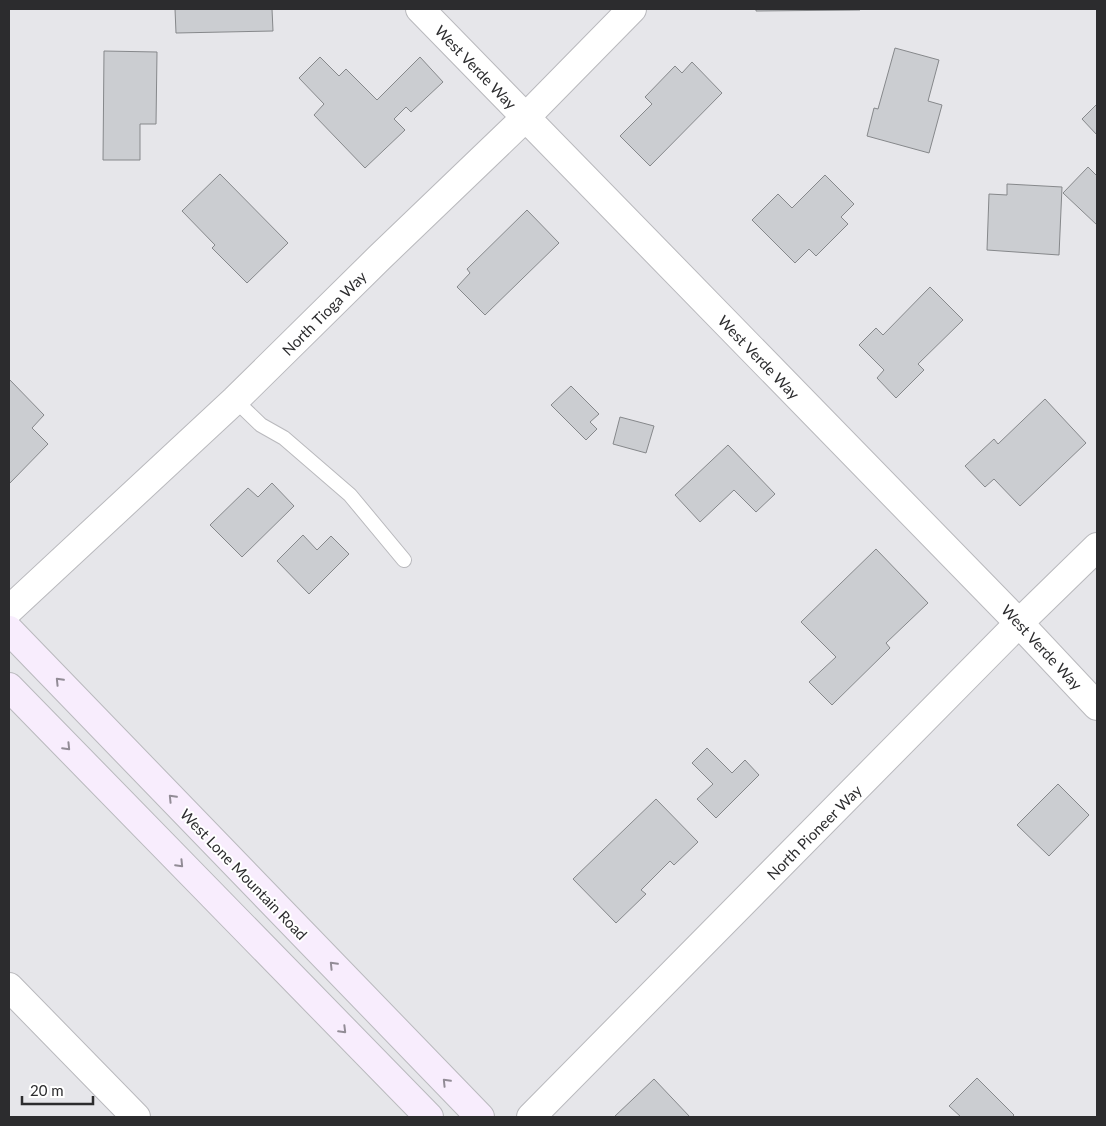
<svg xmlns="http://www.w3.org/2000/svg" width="1106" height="1126" viewBox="0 0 1106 1126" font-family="Lato,sans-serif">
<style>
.building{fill:#cbcdd1;stroke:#86888b}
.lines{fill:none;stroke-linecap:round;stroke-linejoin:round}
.lane-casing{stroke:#b9b9bd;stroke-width:16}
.street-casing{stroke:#b9b9bd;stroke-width:30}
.secondary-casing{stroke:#b9b9bd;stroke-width:30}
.lane{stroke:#fff;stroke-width:14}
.street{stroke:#fff;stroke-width:28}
.secondary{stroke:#f8edfd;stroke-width:28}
.oneway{stroke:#928c96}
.labels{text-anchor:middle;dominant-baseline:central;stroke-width:4;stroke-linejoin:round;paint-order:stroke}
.street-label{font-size:15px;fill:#2c2c2e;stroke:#fff}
</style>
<rect width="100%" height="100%" fill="#e6e6ea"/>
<path class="building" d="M 175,9 L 272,9 L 273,31 L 176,33 Z
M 756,9 L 860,9 L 860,10 L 756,11 Z
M 895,48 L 939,60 L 928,101 L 942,105 L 929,153 L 867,136 L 874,108 L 878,109 Z
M 104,51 L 157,52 L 156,124 L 140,124 L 140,160 L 103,160 Z
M 320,57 L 339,76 L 346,69 L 377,100 L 420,57 L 443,82 L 411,112 L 406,107 L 394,119 L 405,130 L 365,168 L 314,115 L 324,104 L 299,78 Z
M 692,62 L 722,93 L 650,166 L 620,136 L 652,104 L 645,97 L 675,66 L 682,73 Z
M 1097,104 L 1097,135 L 1082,119 Z
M 1088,167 L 1097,176 L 1097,225 L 1063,193 Z
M 220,174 L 288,243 L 247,283 L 212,248 L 215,245 L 182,211 Z
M 825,175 L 854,204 L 841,217 L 848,224 L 816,256 L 809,249 L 795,263 L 752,220 L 778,194 L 792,208 Z
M 1007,184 L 1062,187 L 1059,255 L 987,250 L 989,194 L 1007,195 Z
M 527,210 L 559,243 L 485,315 L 457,287 L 470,273 L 467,269 Z
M 930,287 L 963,320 L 918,364 L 924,370 L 896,398 L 877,378 L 884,370 L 859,345 L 876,328 L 883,335 Z
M 9,379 L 44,415 L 32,428 L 48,444 L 9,484 Z
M 571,386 L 599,414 L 590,422 L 597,429 L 586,440 L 551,405 Z
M 1045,399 L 1086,443 L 1020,506 L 994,479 L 985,487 L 965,466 L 994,439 L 998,444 Z
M 620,417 L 654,426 L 646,453 L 613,444 Z
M 728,445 L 775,494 L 756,512 L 734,490 L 700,522 L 675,495 Z
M 272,483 L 294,506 L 242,557 L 210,525 L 248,488 L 258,497 Z
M 303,535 L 317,550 L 331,536 L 349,554 L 309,594 L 277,561 Z
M 876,549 L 928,603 L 886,643 L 890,648 L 832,705 L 809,682 L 836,657 L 801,622 Z
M 707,748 L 732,773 L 745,760 L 759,775 L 716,818 L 697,799 L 713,784 L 692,763 Z
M 1058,784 L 1089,815 L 1049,856 L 1017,825 Z
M 656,799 L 698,842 L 674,865 L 670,861 L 641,890 L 646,894 L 616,923 L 573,879 Z
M 977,1078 L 1014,1115 L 1012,1117 L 961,1117 L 949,1106 Z
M 654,1079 L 690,1117 L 614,1117 Z"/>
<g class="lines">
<defs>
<path id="lane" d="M 235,400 L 261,425 L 284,438 L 350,495 L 404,560"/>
<path id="street" d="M 420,9 L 1019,623 L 1097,706
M 9,610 L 235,400 L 379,258 L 525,118 L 632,9
M 9,987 L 136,1117
M 531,1117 L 1019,623 L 1097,547"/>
<path id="secondary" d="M 9,630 L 480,1117
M 9,687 L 429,1117"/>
</defs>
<use href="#lane" class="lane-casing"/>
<use href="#street" class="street-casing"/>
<use href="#secondary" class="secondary-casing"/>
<use href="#lane" class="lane"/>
<use href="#street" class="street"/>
<use href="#secondary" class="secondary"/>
</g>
<defs><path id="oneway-chevron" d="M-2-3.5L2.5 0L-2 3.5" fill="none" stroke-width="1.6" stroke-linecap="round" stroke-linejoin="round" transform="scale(1.25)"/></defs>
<g class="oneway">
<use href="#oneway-chevron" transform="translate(59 681) rotate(-134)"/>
<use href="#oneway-chevron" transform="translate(67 747) rotate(46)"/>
<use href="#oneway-chevron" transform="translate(172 798) rotate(-134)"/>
<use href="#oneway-chevron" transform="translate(180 864) rotate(46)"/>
<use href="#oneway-chevron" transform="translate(333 965) rotate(-134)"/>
<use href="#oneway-chevron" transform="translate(343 1030) rotate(45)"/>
<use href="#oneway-chevron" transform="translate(446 1082) rotate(-134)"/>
</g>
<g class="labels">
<g class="street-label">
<text transform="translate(476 67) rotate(46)">West Verde Way</text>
<text transform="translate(324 313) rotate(-45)">North Tioga Way</text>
<text transform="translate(759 357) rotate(46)">West Verde Way</text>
<text transform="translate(1042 647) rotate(47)">West Verde Way</text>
<text transform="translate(814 832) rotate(-45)">North Pioneer Way</text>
<text transform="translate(244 874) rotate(46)">West Lone Mountain Road</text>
</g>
</g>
<rect width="1106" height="1126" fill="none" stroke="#2c2c2e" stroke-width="20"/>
<path d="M22 1096v8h71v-8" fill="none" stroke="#2c2c2e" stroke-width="2.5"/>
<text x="30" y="1096" font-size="15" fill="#2c2c2e" stroke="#ffffff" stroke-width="4" paint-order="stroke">20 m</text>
</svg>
